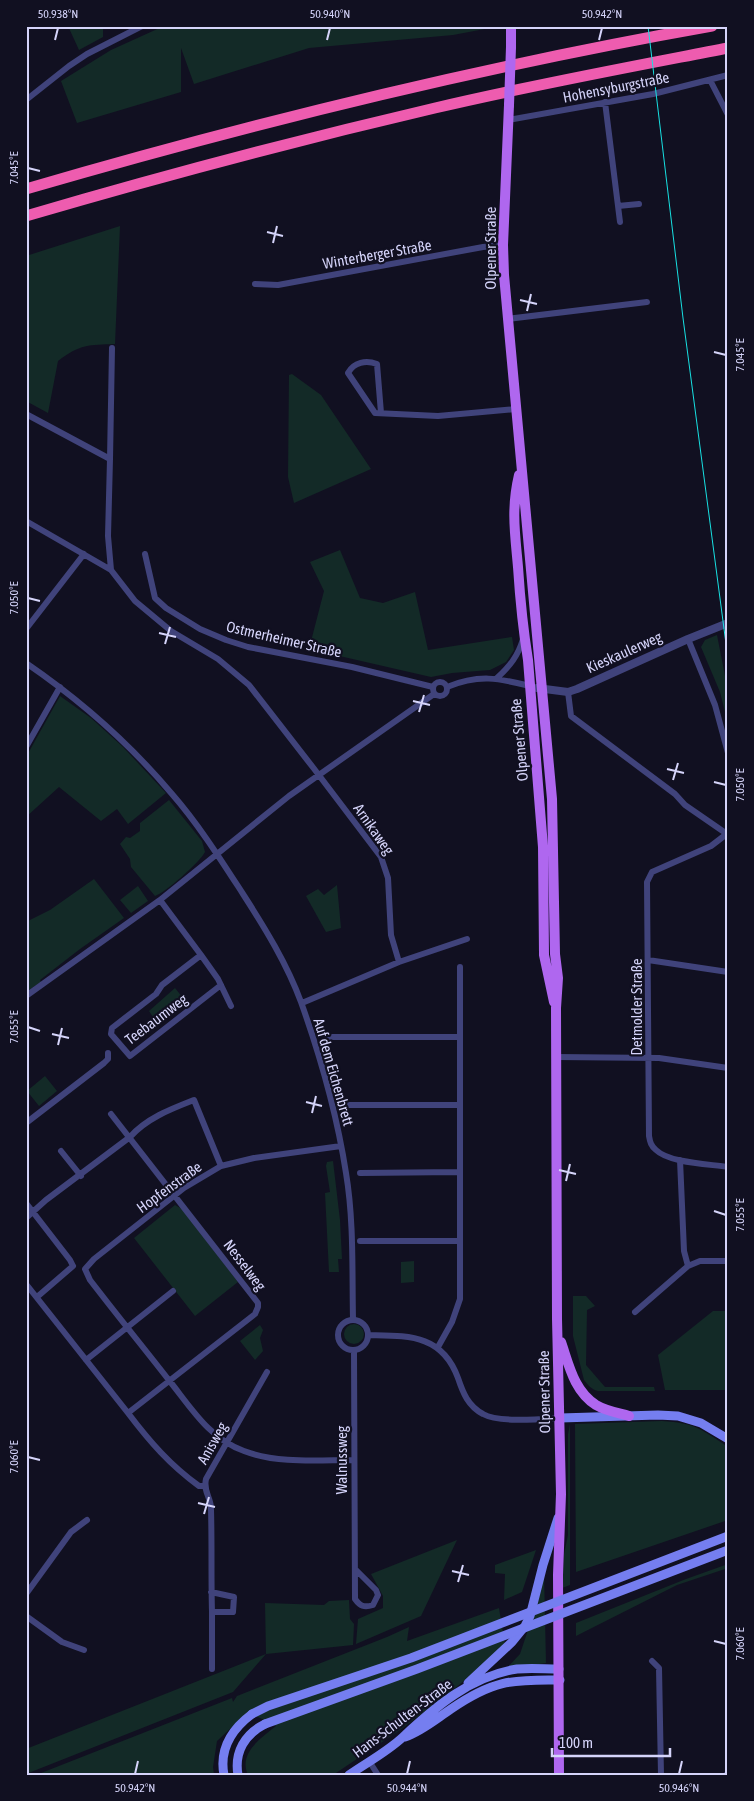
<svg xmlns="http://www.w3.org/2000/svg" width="754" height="1801" viewBox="0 0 754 1801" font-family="'Asap Condensed',sans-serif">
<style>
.green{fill:#132a27}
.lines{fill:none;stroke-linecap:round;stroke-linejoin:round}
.minor{stroke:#40437b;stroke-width:6}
.tertiary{stroke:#40437b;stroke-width:8}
.secondary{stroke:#757ef0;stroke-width:9}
.primary{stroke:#af67ef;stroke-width:10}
.motorway{stroke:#ee5caf;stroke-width:11}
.tram{stroke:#18e1e2;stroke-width:1}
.secondary-bridge{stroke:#757ef0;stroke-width:9}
.primary-bridge{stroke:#af67ef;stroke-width:10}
.ticks{fill:none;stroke:#d5d4fa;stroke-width:2}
.labels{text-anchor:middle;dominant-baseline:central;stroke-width:4.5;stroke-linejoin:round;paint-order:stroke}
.street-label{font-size:15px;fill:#d5d4fa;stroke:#111021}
.neatline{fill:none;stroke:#d5d4fa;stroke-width:2}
.ticks-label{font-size:12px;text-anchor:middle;fill:#d5d4fa}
</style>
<rect width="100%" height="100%" fill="#111021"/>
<path class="green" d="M 68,26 L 103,26 L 103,37 L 79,50 Z
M 164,26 L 495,26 L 495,27 L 453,35 L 309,48 L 194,84 L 181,48 L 181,92 L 77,123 L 61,81 L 111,50 Z
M 120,226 L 115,344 C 89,345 80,344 58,361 L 48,413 L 26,401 L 26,256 Z
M 292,374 L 321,395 L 371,469 L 294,503 L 288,477 L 289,375 Z
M 340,550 L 360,598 L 383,603 L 415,592 L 428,650 L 512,637 L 514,650 L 506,662 L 490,670 L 452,673 L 431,677 L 309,649 L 324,591 L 310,562 Z
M 717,635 L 728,691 L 728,724 L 720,692 L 701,647 L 705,640 Z
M 60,696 L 91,718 L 123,747 L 166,793 L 128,824 L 117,809 L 101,821 L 59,787 L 26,817 L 26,757 Z
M 169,800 L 202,841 L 205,852 C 200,862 165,893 155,896 L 131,867 L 130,859 L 120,844 L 126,837 L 130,838 L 140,831 L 140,823 Z
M 94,879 L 124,918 L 80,949 L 40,980 L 41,982 L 26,992 L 26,922 L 50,910 Z
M 337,885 L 341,928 L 326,932 L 306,896 L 318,889 L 324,895 Z
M 138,886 L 148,901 L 131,913 L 120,900 Z
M 175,988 L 187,1003 L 157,1023 L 149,1011 Z
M 45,1076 L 57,1091 L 39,1106 L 27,1091 Z
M 333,1161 L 340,1220 L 342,1259 L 338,1259 L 339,1272 L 329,1272 L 325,1193 L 330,1192 L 326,1166 L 327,1162 Z
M 175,1205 L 182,1209 L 238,1282 L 195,1316 L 134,1238 Z
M 414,1261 L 414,1282 L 401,1283 L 401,1262 Z
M 573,1296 L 586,1296 L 595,1306 L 587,1310 L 586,1365 L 605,1387 L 654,1387 L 655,1391 L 598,1391 C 591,1389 588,1385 584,1380 L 573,1336 Z
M 713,1311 L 728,1311 L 728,1390 L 665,1390 L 658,1355 Z
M344 1334a10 10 0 1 1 20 0a10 10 0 1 1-20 0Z
M 260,1325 L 263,1330 L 260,1338 L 263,1351 L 255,1360 L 240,1341 Z
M 662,1421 C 695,1423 701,1429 728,1447 L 728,1520 L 576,1572 L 575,1424 Z
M 570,1424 L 570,1585 L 562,1588 L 564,1554 L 568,1535 L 568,1434 Z
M 457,1540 L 421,1616 L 356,1644 L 358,1619 L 383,1608 L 383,1596 L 371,1574 Z
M 536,1550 L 522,1592 L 504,1600 L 505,1574 L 495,1573 L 495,1565 Z
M 728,1564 L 728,1568 L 677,1585 L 576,1636 L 576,1623 L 686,1579 Z
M 544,1573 L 546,1663 L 506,1669 L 520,1654 L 540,1594 Z
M 349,1600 L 350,1619 L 354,1624 L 353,1645 L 266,1654 L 233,1692 L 26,1774 L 26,1749 L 266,1654 L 265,1603 L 324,1605 L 329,1601 Z
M 499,1608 L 505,1645 L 459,1685 L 403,1728 L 333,1775 L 248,1775 C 238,1753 261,1738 276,1726 L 248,1712 L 217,1741 L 213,1767 L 214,1775 L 36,1775 L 232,1698 L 233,1702 L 237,1696 L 387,1637 L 409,1627 L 407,1641 Z"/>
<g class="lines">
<path class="minor" d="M 710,80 L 728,115
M 26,100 L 69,66 L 87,54 L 142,26
M 605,102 L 620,222
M 508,120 L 653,94 L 728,75
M 618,206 L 639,204
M 255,284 L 278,285 L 483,247 L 503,245
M 507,319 L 647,302
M 381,413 L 377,364 C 366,360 354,362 348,373 L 375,413 L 438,416 L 516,409
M 26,414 L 110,459 L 108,536 L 111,570
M 110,459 L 112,348
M 26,521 L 111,570 L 135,601 L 171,631 L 218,659 L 249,685 L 315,770 L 381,857 L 388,878 L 391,935 L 399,962
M 145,554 L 155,598 L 166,608 L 200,629 L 226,640 L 248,647 L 352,667 L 433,687
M 26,629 L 84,554
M 688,639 L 715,705 L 728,753
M 26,663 C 80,700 130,744 172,794 C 199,825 221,860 243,894 C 265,928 287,964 301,1002 C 321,1058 337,1115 346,1173 C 354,1221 352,1271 353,1319
M 497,678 C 510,666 518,656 523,639
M433 689a7 7 0 1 1 14 0a7 7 0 1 1-14 0Z
M 447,687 C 479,674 498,678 530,686
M 568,692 L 571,716 L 675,794 L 685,805 L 727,834
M 26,747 L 60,687
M 728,833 L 711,846 L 652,872 L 647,882 L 649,1136 C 650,1142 651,1146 656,1150 C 669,1163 709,1164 728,1167
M 160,900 L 201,955 L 162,985 L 156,994 L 112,1028 L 111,1034 L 130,1056 L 221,985
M 201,955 L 218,979 L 231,1006
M 648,960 L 728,972
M 26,996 L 160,900 L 289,796 L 434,694
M 302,1003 L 399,962 L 467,939
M 327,1037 L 458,1037
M 556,1057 L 659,1058 L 728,1068
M 343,1105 L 459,1105
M 111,1114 L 258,1303 L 258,1307 L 255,1314 L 128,1413 C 150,1442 170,1465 199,1486 L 204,1486
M 26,1123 L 104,1063 L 108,1059 L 108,1053
M 341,1146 L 254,1158 L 221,1166 L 184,1188 L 94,1259 L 85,1269 L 90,1280 L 104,1298 C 125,1325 147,1352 168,1379 C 190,1406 209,1439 244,1451 C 278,1464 318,1460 354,1460
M 61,1151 L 81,1176
M 680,1160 L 684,1251 L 688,1266
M 360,1173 L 458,1172
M 26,1203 L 70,1260 L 73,1266
M 26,1218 L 46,1200 L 130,1137 C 147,1118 171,1109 194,1100 L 221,1166
M 360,1241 L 459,1241
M 26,1284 L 128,1413
M 37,1297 L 73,1266
M 635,1312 L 688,1266 L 700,1261 L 728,1261
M338 1335a15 15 0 1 1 30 0a15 15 0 1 1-30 0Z
M 369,1335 C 408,1336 442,1334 458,1378 C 463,1393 468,1406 483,1414 C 499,1423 542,1419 560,1418
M 438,1347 L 452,1322 L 460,1299 L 460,967
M 354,1351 L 355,1599 C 360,1606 364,1608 373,1605 L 378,1595 L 376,1590 L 355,1569
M 86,1360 L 173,1291
M 211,1592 L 234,1597 L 233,1612 L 212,1612 C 211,1578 212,1544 211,1509 C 211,1497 203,1492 206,1479 L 267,1372
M 26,1594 L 71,1532 L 87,1520
M 212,1612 L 212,1669
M 26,1616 L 62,1642 L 84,1650
M 652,1661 L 659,1668 L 661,1775
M 369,1761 L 378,1775
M 726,1775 L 728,1773"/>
<path class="tertiary" d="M 537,688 L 568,692 L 577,689 L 688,639 L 728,623"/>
<path class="secondary" d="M 560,1418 L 658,1415 L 678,1416 L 701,1423 L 728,1439
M 468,1683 L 512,1642 L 525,1626 L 530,1616 L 543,1565 L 558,1518
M 405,1737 C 422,1731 436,1719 451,1709 C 492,1681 511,1679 560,1680
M 224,1775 C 219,1749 232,1729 252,1714
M 238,1775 C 234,1752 245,1734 265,1724
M 349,1775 C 366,1763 387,1752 403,1737 C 435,1707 471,1676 517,1669 C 531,1668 545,1669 559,1669"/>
<path class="primary" d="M 511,47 L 511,26
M 509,105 L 503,245 L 504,275 L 552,799 L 555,954 L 558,978 L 556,1008 L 557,1319 L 561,1494 L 558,1575 L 559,1775
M 519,475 C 511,509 515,533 518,567 C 520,598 523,629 528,660 L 543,847 L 544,955 L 554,1002
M 561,1342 C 569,1365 574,1391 596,1405 C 606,1411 619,1413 629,1416"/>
<path class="motorway" d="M 26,189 C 252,123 480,67 712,26
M 26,216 C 162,176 298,140 435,108 C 532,85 630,67 728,48"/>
<path class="tram" d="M 648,26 L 683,318 L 728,659"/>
<path class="secondary-bridge" d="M 252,1714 L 268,1706 L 411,1658 L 728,1536
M 265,1724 L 417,1669 L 728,1550"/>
<path class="primary-bridge" d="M 509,105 L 511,47"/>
</g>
<path class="ticks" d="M 55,40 L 58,28M 327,40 L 330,28M 599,40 L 602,28M 28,168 L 40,171M 267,232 L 283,236M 273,243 L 277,226M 520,300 L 537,304M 527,311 L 531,294M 714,352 L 726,355M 28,598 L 40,601M 159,633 L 176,637M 165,644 L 170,627M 413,701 L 430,705M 419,712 L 424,695M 667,769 L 684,773M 673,780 L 678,763M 714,782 L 726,785M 28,1027 L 40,1031M 52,1034 L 69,1038M 58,1045 L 62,1028M 306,1102 L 322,1106M 312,1113 L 316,1096M 559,1170 L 576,1174M 566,1181 L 570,1164M 714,1211 L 726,1215M 28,1457 L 40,1460M 198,1503 L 215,1507M 204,1514 L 209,1497M 452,1571 L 469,1575M 458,1582 L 463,1565M 714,1641 L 726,1644M 135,1774 L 138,1761M 407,1774 L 410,1761M 679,1774 L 682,1761"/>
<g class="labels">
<g class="street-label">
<text transform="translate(616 87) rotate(-11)">Hohensyburgstraße</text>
<text transform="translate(490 248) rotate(-90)">Olpener Straße</text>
<text transform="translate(377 254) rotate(-10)">Winterberger Straße</text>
<text transform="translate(284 639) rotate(13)">Ostmerheimer Straße</text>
<text transform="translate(624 652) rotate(-24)">Kieskaulerweg</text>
<text transform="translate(519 740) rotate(-95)">Olpener Straße</text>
<text transform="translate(374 829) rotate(55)">Arnikaweg</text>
<text transform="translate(636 1007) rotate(-90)">Detmolder Straße</text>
<text transform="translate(156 1019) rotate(-37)">Teebaumweg</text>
<text transform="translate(334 1072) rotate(74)">Auf dem Eichenbrett</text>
<text transform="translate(169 1187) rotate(-36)">Hopfenstraße</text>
<text transform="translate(245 1265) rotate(53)">Nesselweg</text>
<text transform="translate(544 1392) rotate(-91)">Olpener Straße</text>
<text transform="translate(212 1443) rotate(-61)">Anisweg</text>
<text transform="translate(341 1460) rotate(-90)">Walnussweg</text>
<text transform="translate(402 1718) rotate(-37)">Hans-Schulten-Straße</text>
</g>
</g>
<rect width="754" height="1801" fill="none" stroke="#111021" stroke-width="55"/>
<path d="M552 1748v8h118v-8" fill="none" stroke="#d5d4fa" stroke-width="2.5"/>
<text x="559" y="1748" font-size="15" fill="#d5d4fa" stroke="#111021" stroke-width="4" paint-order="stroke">100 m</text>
<rect x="28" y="28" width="698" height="1746" class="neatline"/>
<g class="ticks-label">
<text x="58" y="18">50.938°N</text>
<text x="330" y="18">50.940°N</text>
<text x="602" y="18">50.942°N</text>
<text transform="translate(14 168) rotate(-90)" y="4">7.045°E</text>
<text transform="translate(740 355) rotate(-90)" y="4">7.045°E</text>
<text transform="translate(14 598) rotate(-90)" y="4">7.050°E</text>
<text transform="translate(740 785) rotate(-90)" y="4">7.050°E</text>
<text transform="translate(14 1027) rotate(-90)" y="4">7.055°E</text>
<text transform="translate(740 1215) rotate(-90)" y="4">7.055°E</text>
<text transform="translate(14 1457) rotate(-90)" y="4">7.060°E</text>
<text transform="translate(740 1644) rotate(-90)" y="4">7.060°E</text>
<text x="135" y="1792">50.942°N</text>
<text x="407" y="1792">50.944°N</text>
<text x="679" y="1792">50.946°N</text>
</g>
</svg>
